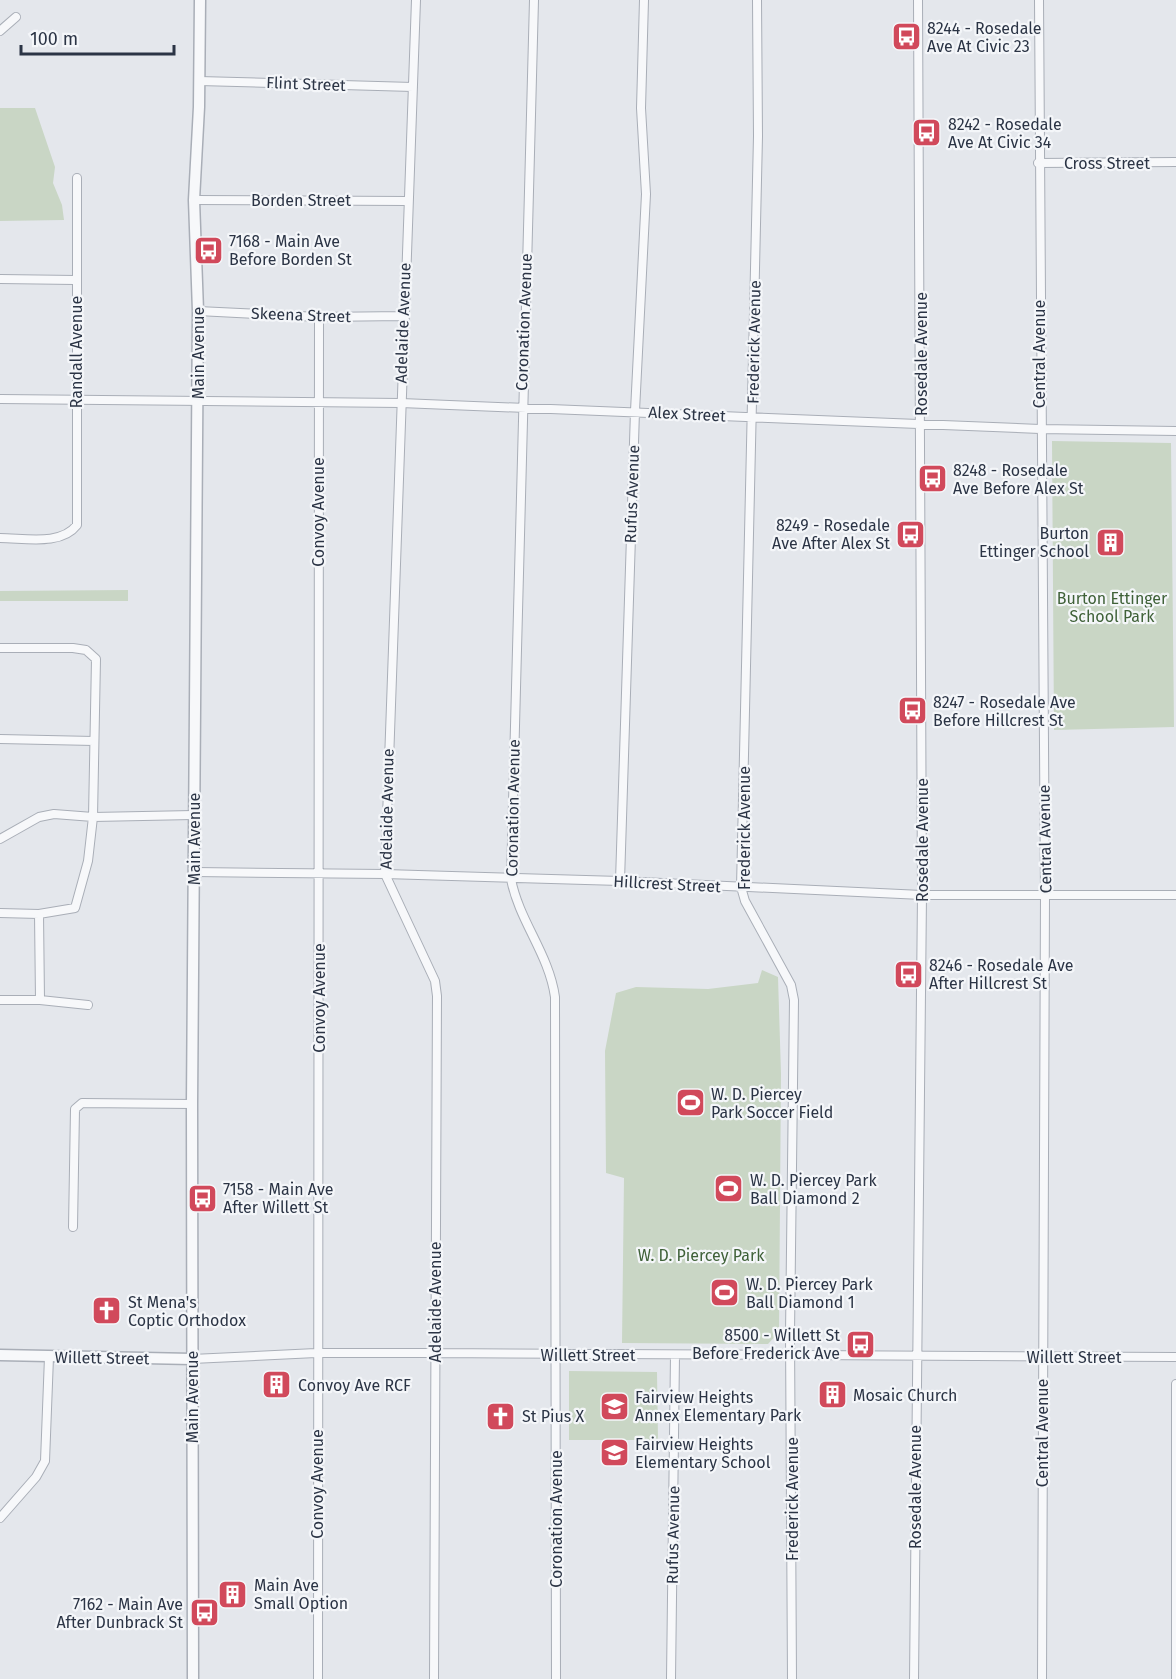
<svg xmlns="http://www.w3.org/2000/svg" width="1176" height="1679" viewBox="0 0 1176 1679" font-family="'Fira Sans',sans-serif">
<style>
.green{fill:#c9d6c5}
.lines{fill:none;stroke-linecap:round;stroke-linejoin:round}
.minor-casing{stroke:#a9aeb7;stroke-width:10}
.tertiary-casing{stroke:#a9aeb7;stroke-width:13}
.minor{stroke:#f7f8fa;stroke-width:8}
.tertiary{stroke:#f7f8fa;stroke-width:10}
.labels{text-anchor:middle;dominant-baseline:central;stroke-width:4.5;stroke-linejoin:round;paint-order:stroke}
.poi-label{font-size:16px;fill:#2b3445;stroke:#f4f6f9;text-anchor:start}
.street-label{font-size:16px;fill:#2b3445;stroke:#f4f6f9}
.park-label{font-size:16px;fill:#3f6138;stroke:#f4f6f9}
</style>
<rect width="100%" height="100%" fill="#e4e7ec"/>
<path class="green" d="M 0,108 L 35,108 L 55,167 L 53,183 L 62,205 L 64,220 L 0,221 Z
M 1052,441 L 1171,443 L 1174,727 L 1054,730 Z
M 128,590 L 128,601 L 0,601 L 0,591 Z
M 762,970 L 778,977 L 781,1074 L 779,1332 L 768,1344 L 622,1343 L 624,1178 L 606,1173 L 605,1051 L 616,993 L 636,987 L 708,989 L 758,983 Z
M 569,1371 L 657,1372 L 658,1440 L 569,1440 Z"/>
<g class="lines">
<defs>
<path id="minor" d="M 416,0 L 385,874 L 435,981 L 437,996 L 434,1679
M 534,0 L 511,879 C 519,921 549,954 555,997 L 556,1679
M 757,0 L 758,136 L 741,887 L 745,901 L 791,985 L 794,1000 L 790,1334 L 792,1679
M 1039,0 L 1045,895 L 1042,1679
M 0,31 L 16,17
M 199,81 L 413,87
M 1038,163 L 1176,162
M 194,200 L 407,201
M 0,279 L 75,280
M 198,311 L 319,317 L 403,316
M 0,399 L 401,403 L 1040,429 L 1176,431
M 0,538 C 25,538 61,546 77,525 L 77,178
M 0,648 L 73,648 L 86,650 L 96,659 L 93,817 L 88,861 L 75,908 L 39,914 L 0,913
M 0,739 L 94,741
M 0,839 L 39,817 L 54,814 L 93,817 L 193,815
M 194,872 L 385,874 L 620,881 L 922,895 L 1176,895
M 620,881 L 635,411 L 646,194 L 641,108 L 644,0
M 39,914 L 40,1000
M 0,1000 L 40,1000 L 88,1005
M 73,1227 L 75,1109 L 82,1103 L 192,1104
M 192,1359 L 316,1353 L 434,1353 L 1176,1357
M 0,1518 L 36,1477 L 45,1461 L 49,1357
M 318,1679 L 319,317
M 671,1679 L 675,1355
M 914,1679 L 922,895 L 918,0
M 1176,1679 L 1176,1384"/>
<path id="tertiary" d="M 0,1355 L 192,1359
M 193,1679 L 192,1104 L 198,311 L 194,200 L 199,107 L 200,0"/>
</defs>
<use href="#minor" class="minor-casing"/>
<use href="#tertiary" class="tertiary-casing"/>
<use href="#minor" class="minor"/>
<use href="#tertiary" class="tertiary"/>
</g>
<defs>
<symbol id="bus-square" viewBox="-11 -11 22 22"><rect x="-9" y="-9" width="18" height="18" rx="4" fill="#d1495b" stroke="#f4f6f9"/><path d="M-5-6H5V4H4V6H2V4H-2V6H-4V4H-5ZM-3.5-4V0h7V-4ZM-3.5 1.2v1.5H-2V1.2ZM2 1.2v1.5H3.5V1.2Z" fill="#fff"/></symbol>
<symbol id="building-square" viewBox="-11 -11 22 22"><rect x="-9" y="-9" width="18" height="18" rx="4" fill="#d1495b" stroke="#f4f6f9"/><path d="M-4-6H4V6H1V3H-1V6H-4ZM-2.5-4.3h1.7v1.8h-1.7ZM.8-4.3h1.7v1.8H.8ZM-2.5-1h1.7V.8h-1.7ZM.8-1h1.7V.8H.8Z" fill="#fff"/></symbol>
<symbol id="stadium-square" viewBox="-11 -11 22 22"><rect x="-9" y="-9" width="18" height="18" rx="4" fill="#d1495b" stroke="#f4f6f9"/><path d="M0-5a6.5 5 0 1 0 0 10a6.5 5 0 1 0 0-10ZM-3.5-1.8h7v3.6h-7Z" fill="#fff"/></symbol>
<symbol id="church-square" viewBox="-11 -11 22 22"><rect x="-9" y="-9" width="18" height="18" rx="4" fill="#d1495b" stroke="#f4f6f9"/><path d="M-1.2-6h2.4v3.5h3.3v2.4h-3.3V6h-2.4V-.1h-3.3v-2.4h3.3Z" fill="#fff"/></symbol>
<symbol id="school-square" viewBox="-11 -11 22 22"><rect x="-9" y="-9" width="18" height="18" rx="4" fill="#d1495b" stroke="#f4f6f9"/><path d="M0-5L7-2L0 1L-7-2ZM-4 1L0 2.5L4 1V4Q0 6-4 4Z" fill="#fff"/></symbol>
</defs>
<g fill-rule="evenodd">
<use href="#bus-square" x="890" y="20" width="33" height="33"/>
<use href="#bus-square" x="910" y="116" width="33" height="33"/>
<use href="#bus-square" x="192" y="234" width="33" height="33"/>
<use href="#bus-square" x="916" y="462" width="33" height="33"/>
<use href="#bus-square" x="894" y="518" width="33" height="33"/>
<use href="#building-square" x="1094" y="526" width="33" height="33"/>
<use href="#bus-square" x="896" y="694" width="33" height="33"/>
<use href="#bus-square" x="892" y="958" width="33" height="33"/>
<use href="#stadium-square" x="674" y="1086" width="33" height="33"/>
<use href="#stadium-square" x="712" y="1172" width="33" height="33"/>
<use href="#bus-square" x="186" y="1182" width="33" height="33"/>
<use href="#stadium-square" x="708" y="1276" width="33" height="33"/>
<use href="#church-square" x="90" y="1294" width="33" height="33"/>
<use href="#bus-square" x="844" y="1328" width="33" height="33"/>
<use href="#building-square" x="260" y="1368" width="33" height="33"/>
<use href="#building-square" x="816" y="1378" width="33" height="33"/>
<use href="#school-square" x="598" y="1390" width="33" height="33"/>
<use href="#church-square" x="484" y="1400" width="33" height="33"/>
<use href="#school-square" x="598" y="1436" width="33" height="33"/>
<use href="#building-square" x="216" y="1578" width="33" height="33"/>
<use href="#bus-square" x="188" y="1596" width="33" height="33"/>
</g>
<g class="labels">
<g class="poi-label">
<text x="927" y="28">8244 - Rosedale<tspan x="927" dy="18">Ave At Civic 23</tspan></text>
<text x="948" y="124">8242 - Rosedale<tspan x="948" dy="18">Ave At Civic 34</tspan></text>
<text x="229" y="241">7168 - Main Ave<tspan x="229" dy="18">Before Borden St</tspan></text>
<text x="953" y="470">8248 - Rosedale<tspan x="953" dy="18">Ave Before Alex St</tspan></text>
<text x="890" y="525" text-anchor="end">8249 - Rosedale<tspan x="890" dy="18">Ave After Alex St</tspan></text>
<text x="1089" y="533" text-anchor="end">Burton<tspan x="1089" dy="18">Ettinger School</tspan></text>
<text x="933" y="702">8247 - Rosedale Ave<tspan x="933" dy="18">Before Hillcrest St</tspan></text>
<text x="929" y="965">8246 - Rosedale Ave<tspan x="929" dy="18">After Hillcrest St</tspan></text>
<text x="711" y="1094">W. D. Piercey<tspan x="711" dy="18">Park Soccer Field</tspan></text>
<text x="750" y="1180">W. D. Piercey Park<tspan x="750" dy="18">Ball Diamond 2</tspan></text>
<text x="223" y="1189">7158 - Main Ave<tspan x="223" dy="18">After Willett St</tspan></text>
<text x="746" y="1284">W. D. Piercey Park<tspan x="746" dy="18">Ball Diamond 1</tspan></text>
<text x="128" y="1302">St Mena's<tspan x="128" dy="18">Coptic Orthodox</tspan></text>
<text x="840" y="1335" text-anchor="end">8500 - Willett St<tspan x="840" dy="18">Before Frederick Ave</tspan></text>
<text x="298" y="1385">Convoy Ave RCF</text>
<text x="853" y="1395">Mosaic Church</text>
<text x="635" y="1397">Fairview Heights<tspan x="635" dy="18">Annex Elementary Park</tspan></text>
<text x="522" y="1416">St Pius X</text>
<text x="635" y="1444">Fairview Heights<tspan x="635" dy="18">Elementary School</tspan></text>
<text x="254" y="1585">Main Ave<tspan x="254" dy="18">Small Option</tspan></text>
<text x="183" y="1604" text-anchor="end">7162 - Main Ave<tspan x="183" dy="18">After Dunbrack St</tspan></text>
</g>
<g class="street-label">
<text transform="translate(306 84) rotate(2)">Flint Street</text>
<text x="1107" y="163">Cross Street</text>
<text x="301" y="200">Borden Street</text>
<text transform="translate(301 315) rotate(2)">Skeena Street</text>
<text transform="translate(524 322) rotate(-88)">Coronation Avenue</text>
<text transform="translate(403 323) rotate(-88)">Adelaide Avenue</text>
<text transform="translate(754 342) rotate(-89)">Frederick Avenue</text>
<text transform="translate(76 352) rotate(-90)">Randall Avenue</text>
<text transform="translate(198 353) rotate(-90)">Main Avenue</text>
<text transform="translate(921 354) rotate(-90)">Rosedale Avenue</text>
<text transform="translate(1039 354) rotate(-90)">Central Avenue</text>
<text transform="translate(687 414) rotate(3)">Alex Street</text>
<text transform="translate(632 494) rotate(-88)">Rufus Avenue</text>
<text transform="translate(318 512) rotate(-90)">Convoy Avenue</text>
<text transform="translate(513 808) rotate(-89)">Coronation Avenue</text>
<text transform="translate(387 809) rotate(-89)">Adelaide Avenue</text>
<text transform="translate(744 828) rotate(-90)">Frederick Avenue</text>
<text transform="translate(194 839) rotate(-90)">Main Avenue</text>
<text transform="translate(1045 839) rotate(-91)">Central Avenue</text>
<text transform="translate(922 840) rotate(-90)">Rosedale Avenue</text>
<text transform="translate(667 884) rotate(3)">Hillcrest Street</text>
<text transform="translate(319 998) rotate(-90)">Convoy Avenue</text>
<text transform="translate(435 1302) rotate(-90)">Adelaide Avenue</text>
<text x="588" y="1355">Willett Street</text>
<text x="1074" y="1357">Willett Street</text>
<text transform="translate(102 1358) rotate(1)">Willett Street</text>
<text transform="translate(192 1397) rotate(-90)">Main Avenue</text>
<text transform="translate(1042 1433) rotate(-90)">Central Avenue</text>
<text transform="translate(317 1484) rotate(-90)">Convoy Avenue</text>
<text transform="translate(915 1487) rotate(-90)">Rosedale Avenue</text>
<text transform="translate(792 1499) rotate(-90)">Frederick Avenue</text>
<text transform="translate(556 1519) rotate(-90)">Coronation Avenue</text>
<text transform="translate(673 1535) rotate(-89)">Rufus Avenue</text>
</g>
<g class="park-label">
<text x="1112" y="598">Burton Ettinger<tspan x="1112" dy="18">School Park</tspan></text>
<text x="701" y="1255">W. D. Piercey Park</text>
</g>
</g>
<path d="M21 45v9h153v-9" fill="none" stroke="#2b3445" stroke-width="3"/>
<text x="30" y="45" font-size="18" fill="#2b3445" stroke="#f4f6f9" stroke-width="4.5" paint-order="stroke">100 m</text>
</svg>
